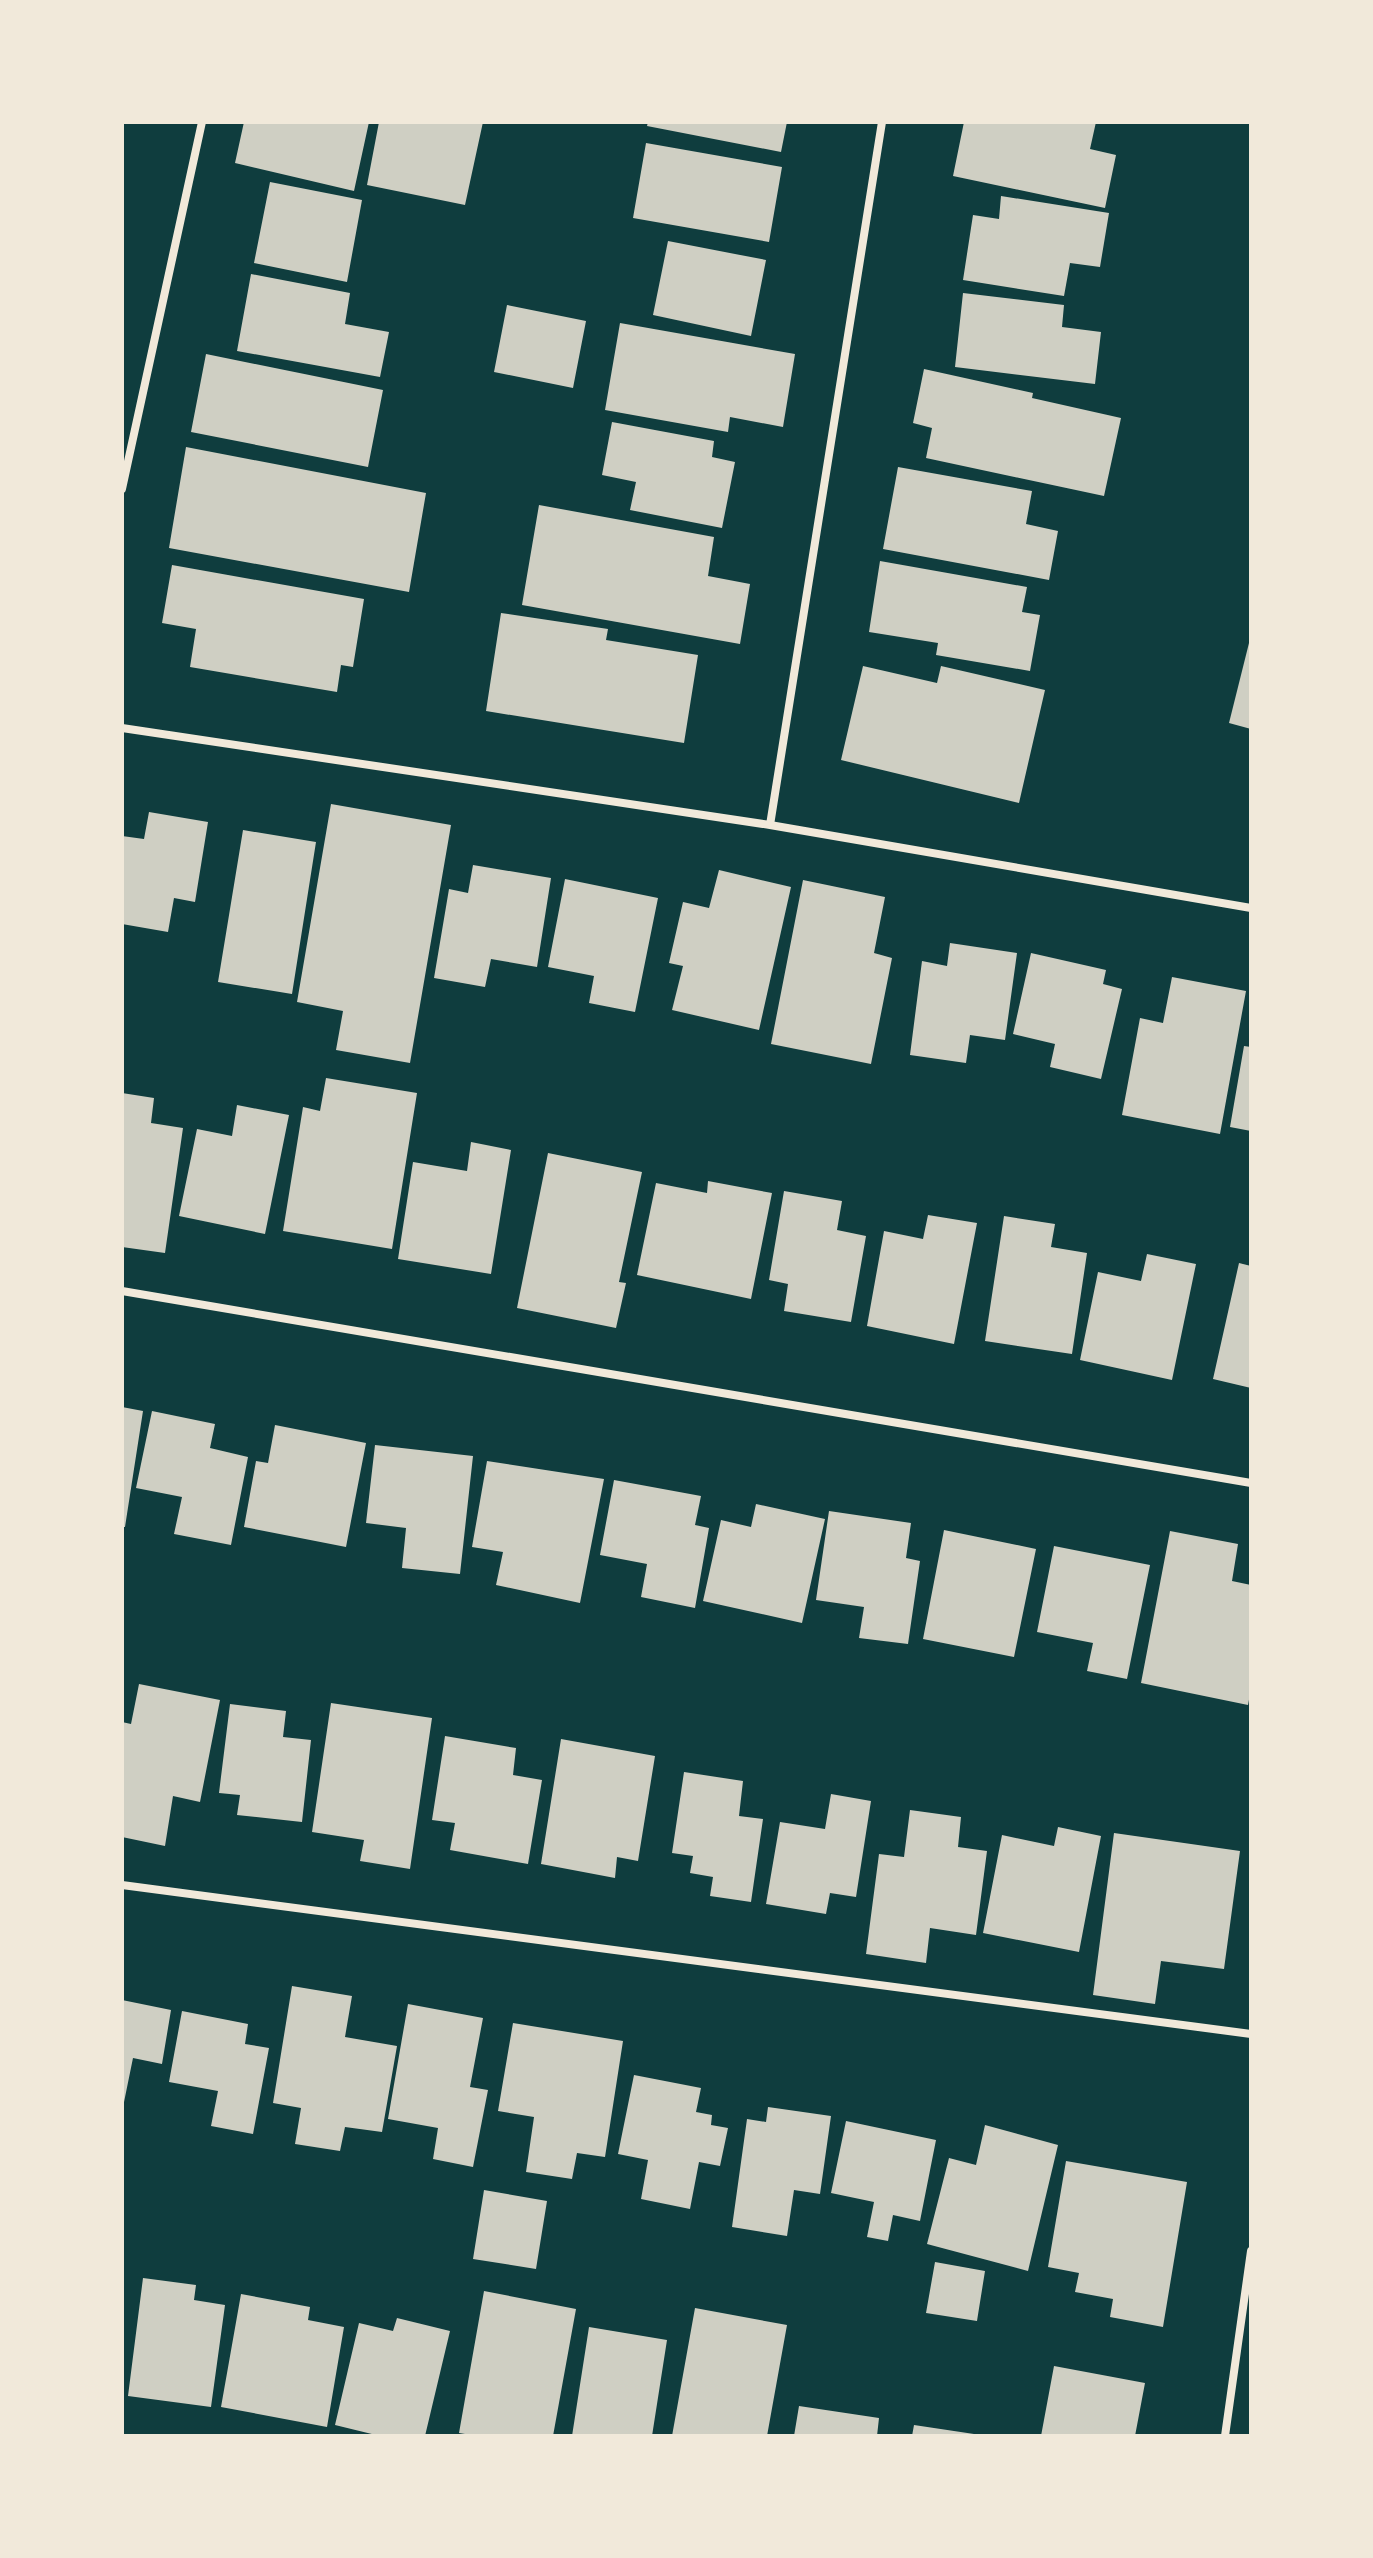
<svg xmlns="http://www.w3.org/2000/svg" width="1373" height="2558" viewBox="0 0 1373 2558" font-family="'Crimson Pro',serif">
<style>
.building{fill:#cfcfc3}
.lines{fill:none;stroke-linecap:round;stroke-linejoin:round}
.minor{stroke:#f1e9da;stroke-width:8}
</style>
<rect width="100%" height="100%" fill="#0f3d3e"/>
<path class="building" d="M 244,122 L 369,122 L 354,191 L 235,163 Z
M 379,122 L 483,122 L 465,205 L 367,185 Z
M 648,122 L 787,122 L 781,152 L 647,126 Z
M 964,122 L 1096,122 L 1090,149 L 1116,155 L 1105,208 L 953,176 Z
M 646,143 L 782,167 L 769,242 L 633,218 Z
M 270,182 L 362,200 L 347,282 L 254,263 Z
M 1001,196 L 1109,213 L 1100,267 L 1070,263 L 1064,296 L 963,280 L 973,215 L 999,219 Z
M 668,241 L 766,260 L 751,336 L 653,315 Z
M 251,274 L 350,293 L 345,324 L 389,332 L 380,377 L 237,351 Z
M 963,293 L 1064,305 L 1062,327 L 1101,332 L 1095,384 L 955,367 Z
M 507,305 L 586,321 L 573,388 L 494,372 Z
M 620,323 L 795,354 L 783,427 L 730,417 L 728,432 L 605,410 Z
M 206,354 L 383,390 L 368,467 L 191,432 Z
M 924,369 L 1033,393 L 1032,398 L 1121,418 L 1104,496 L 926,458 L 932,428 L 913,423 Z
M 612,422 L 714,441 L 712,457 L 735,462 L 722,528 L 630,510 L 636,482 L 602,475 Z
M 186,447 L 426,493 L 409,592 L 169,548 Z
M 898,467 L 1032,491 L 1026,524 L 1058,531 L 1049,580 L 883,549 Z
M 539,505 L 714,537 L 708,576 L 750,584 L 740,644 L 522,605 Z
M 880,561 L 1027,587 L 1022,612 L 1040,615 L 1030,671 L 936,655 L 938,643 L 869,632 Z
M 172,565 L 364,599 L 353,667 L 341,665 L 337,692 L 190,667 L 196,629 L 162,623 Z
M 501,613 L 608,629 L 606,640 L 698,655 L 684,743 L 486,711 Z
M 1250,639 L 1251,639 L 1251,729 L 1229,723 Z
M 863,666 L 937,683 L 941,666 L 1045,690 L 1019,803 L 841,760 Z
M 331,804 L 451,825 L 410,1063 L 336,1050 L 343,1011 L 297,1002 Z
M 149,812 L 208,822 L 195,902 L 174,898 L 168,932 L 122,924 L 122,836 L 144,839 Z
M 243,830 L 316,842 L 292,994 L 218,982 Z
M 473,865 L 551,878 L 537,967 L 491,959 L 485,987 L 434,978 L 449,889 L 468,893 Z
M 719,870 L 791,887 L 759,1030 L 672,1010 L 683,966 L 669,963 L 683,902 L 709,908 Z
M 565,879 L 658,898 L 635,1012 L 589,1003 L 594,976 L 548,967 Z
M 803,880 L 885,897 L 874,953 L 892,958 L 871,1064 L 771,1044 Z
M 950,943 L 1017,953 L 1005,1040 L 970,1035 L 966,1063 L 910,1055 L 922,961 L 947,966 Z
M 1031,953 L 1106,970 L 1103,984 L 1122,989 L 1101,1079 L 1050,1067 L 1055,1044 L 1013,1034 Z
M 1172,977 L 1246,991 L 1220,1134 L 1122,1115 L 1140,1018 L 1163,1023 Z
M 1244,1046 L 1251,1047 L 1251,1131 L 1230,1127 Z
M 326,1078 L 417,1093 L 392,1249 L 283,1231 L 303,1107 L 320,1111 Z
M 122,1093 L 154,1098 L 151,1123 L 183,1128 L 165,1253 L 122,1247 Z
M 237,1105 L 289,1115 L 265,1234 L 179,1216 L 197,1129 L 232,1136 Z
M 471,1142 L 511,1150 L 491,1274 L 398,1259 L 413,1162 L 467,1171 Z
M 548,1153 L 642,1172 L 619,1282 L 626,1283 L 616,1328 L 517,1308 Z
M 708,1181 L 772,1193 L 751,1299 L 637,1275 L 656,1183 L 707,1193 Z
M 784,1191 L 842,1201 L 837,1230 L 866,1236 L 851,1322 L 784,1311 L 788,1284 L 769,1280 Z
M 928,1215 L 977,1223 L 954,1344 L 867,1326 L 884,1231 L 923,1239 Z
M 1004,1216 L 1055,1224 L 1051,1247 L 1087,1253 L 1072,1354 L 985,1341 Z
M 1147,1254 L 1196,1264 L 1172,1380 L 1080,1360 L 1098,1272 L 1141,1281 Z
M 1239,1263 L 1251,1266 L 1251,1388 L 1213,1379 Z
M 122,1407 L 143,1411 L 125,1527 L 122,1527 Z
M 152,1411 L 215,1424 L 210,1448 L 248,1457 L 231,1545 L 174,1534 L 182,1497 L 136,1488 Z
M 275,1425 L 366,1443 L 346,1547 L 244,1527 L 256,1461 L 268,1463 Z
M 375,1445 L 473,1456 L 460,1574 L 402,1568 L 406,1528 L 366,1523 Z
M 487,1461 L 604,1479 L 580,1603 L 496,1585 L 503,1552 L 472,1547 Z
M 614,1480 L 701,1496 L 695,1525 L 709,1528 L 695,1608 L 641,1597 L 647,1564 L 600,1555 Z
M 756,1504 L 825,1519 L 802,1623 L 703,1601 L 721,1520 L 751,1527 Z
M 829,1511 L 911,1523 L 906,1558 L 920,1561 L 908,1644 L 859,1638 L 864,1607 L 816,1600 Z
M 944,1530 L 1036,1549 L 1014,1657 L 923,1639 Z
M 1170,1531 L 1238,1544 L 1232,1581 L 1251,1585 L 1251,1689 L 1248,1705 L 1141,1683 Z
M 1054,1546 L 1150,1565 L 1127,1679 L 1087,1671 L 1093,1643 L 1037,1632 Z
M 139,1684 L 220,1700 L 200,1802 L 173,1796 L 165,1846 L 122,1837 L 122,1722 L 131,1724 Z
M 331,1703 L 432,1718 L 410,1869 L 360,1861 L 364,1840 L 312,1832 Z
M 230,1704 L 286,1711 L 283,1737 L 311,1740 L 302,1822 L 237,1815 L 240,1795 L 219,1793 Z
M 445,1736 L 516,1748 L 513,1775 L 542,1780 L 528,1864 L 450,1850 L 455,1823 L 432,1820 Z
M 561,1739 L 655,1756 L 638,1861 L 617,1857 L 615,1878 L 541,1864 Z
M 684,1772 L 743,1781 L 739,1816 L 763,1819 L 751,1902 L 710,1896 L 713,1877 L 690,1873 L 693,1856 L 672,1853 Z
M 831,1794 L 871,1801 L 856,1897 L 830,1893 L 826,1914 L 766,1904 L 780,1822 L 825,1829 Z
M 910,1810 L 961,1817 L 958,1847 L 987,1851 L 976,1935 L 930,1928 L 926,1963 L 866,1954 L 879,1854 L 904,1857 Z
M 1058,1827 L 1101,1836 L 1079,1952 L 983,1933 L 1002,1835 L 1054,1846 Z
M 1114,1833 L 1240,1851 L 1224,1969 L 1161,1961 L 1155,2004 L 1093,1995 Z
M 292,1986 L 352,1996 L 345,2037 L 397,2046 L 382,2132 L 345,2127 L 340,2151 L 295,2144 L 301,2108 L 273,2103 Z
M 122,2000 L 171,2010 L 162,2064 L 133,2058 L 123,2107 Z
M 408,2004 L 483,2018 L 470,2087 L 488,2090 L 473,2167 L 433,2159 L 438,2128 L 388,2119 Z
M 182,2011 L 248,2024 L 245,2044 L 269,2048 L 253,2134 L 211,2126 L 218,2091 L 169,2082 Z
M 513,2023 L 623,2041 L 605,2157 L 577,2153 L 572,2179 L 526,2172 L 534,2117 L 498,2111 Z
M 634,2075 L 701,2088 L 696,2112 L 712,2115 L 711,2125 L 728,2128 L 720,2166 L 699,2162 L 690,2209 L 641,2199 L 648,2160 L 618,2154 Z
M 768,2107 L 831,2116 L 820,2194 L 794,2190 L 787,2236 L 732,2227 L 747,2119 L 766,2122 Z
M 846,2121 L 936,2140 L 920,2221 L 893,2215 L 888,2241 L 867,2237 L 874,2202 L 831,2193 Z
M 985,2125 L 1058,2145 L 1028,2271 L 927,2244 L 949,2158 L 976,2165 Z
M 1066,2161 L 1187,2182 L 1163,2327 L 1110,2317 L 1113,2299 L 1075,2292 L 1079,2273 L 1048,2267 Z
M 484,2190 L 547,2201 L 536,2269 L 473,2259 Z
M 935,2262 L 985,2271 L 977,2321 L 926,2313 Z
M 143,2278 L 196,2285 L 194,2300 L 225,2305 L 211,2407 L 128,2396 Z
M 484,2291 L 576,2309 L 553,2436 L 477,2436 L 459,2433 Z
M 241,2294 L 310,2307 L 308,2320 L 344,2327 L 327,2427 L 221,2407 Z
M 695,2308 L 787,2325 L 767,2436 L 672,2436 Z
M 397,2318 L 450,2331 L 425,2436 L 380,2436 L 335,2425 L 359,2323 L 393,2331 Z
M 589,2327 L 667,2340 L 652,2436 L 572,2436 Z
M 1054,2366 L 1145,2383 L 1135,2436 L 1041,2436 Z
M 799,2406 L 879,2418 L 877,2436 L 794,2436 Z
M 914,2425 L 974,2434 L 974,2436 L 912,2436 Z"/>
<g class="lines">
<path class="minor" d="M 122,489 L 202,122
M 122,728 L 770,825 L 1251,908
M 770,825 L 882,122
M 122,1291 L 1251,1483
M 122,1885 L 1251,2034
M 1225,2436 L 1251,2251"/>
</g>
<rect width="1373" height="2558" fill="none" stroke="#f1e9da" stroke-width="248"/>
</svg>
